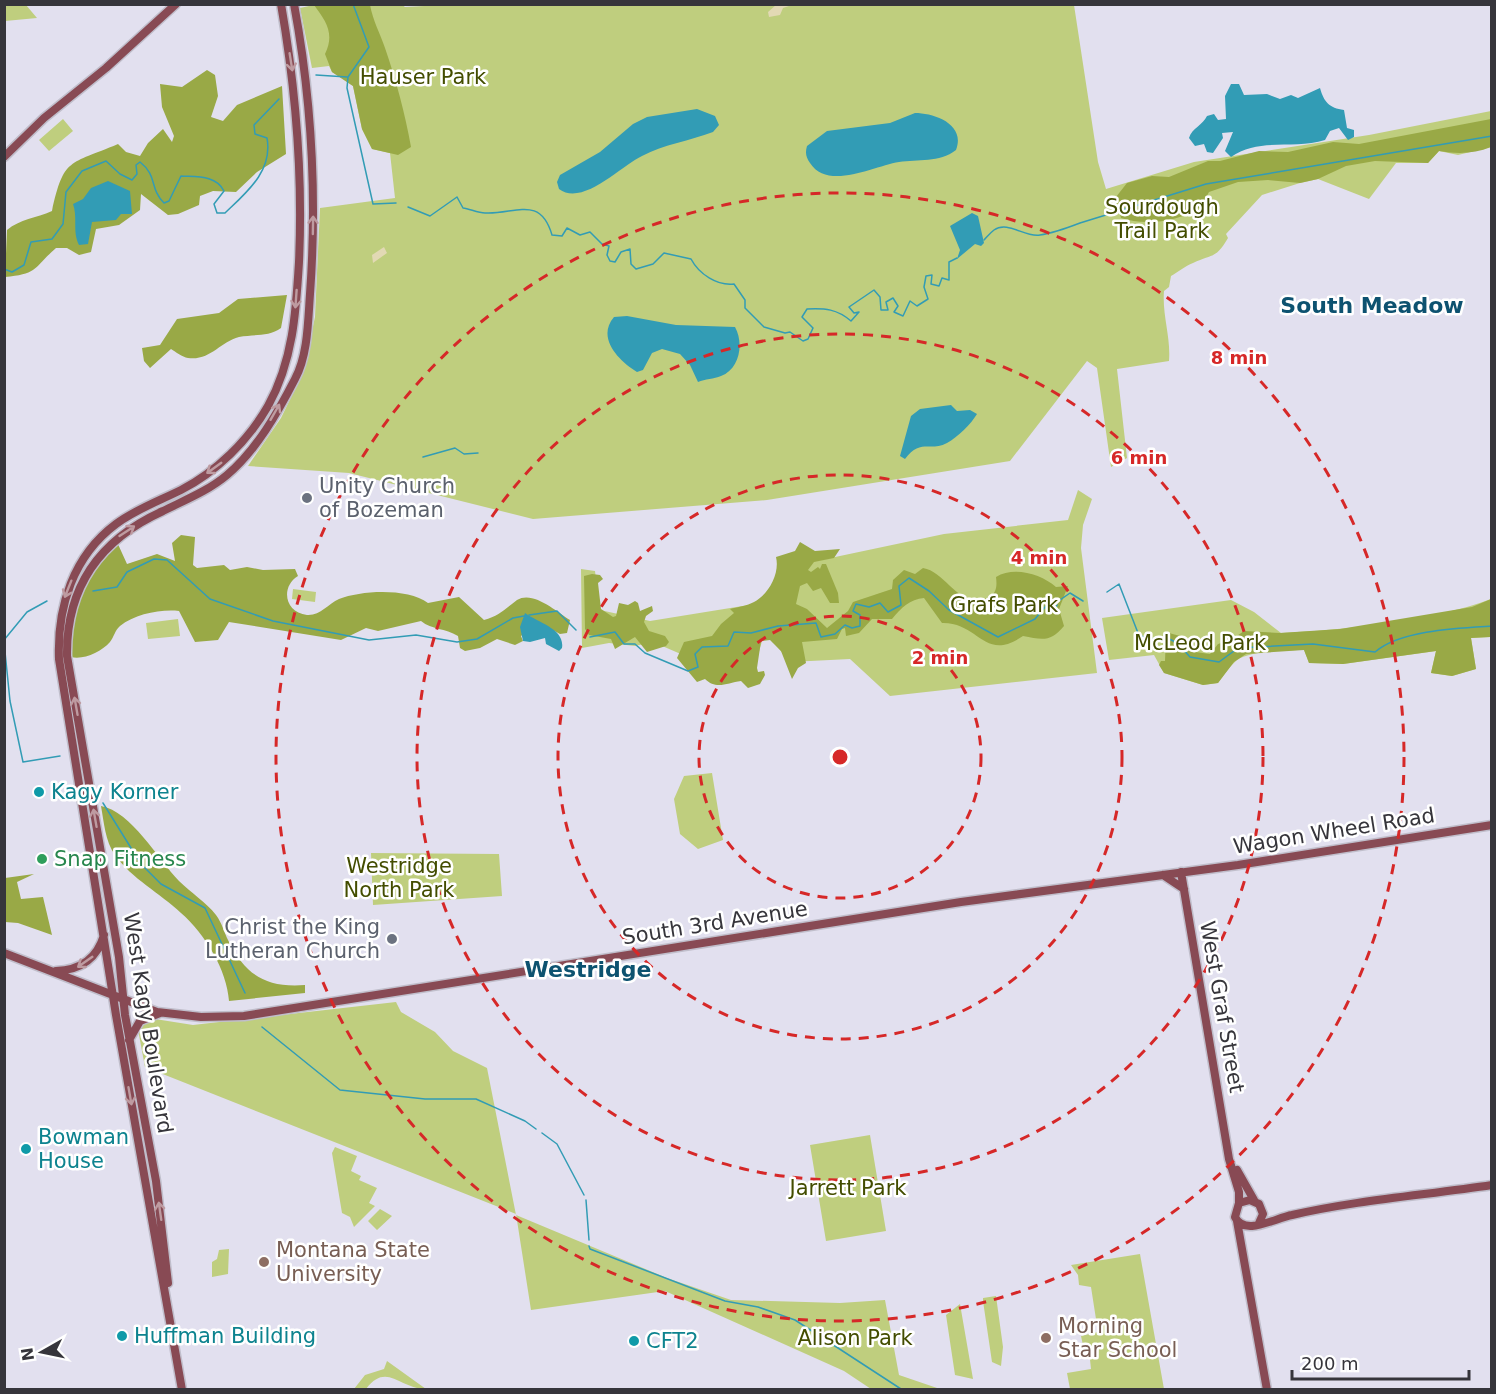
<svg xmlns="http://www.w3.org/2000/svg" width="1496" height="1394" viewBox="0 0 1496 1394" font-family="'DejaVu Sans',sans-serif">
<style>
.green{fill:#bfce7e}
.forest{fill:#99a946}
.sand{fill:#e2d9b4}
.water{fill:#329cb5}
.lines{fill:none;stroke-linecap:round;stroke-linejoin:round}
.stream{stroke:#329cb5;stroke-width:1.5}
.secondary-casing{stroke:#c0becb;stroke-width:11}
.secondary{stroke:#884a54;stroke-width:8}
.oneway{stroke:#be9ba1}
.ring{fill:none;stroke:#d62828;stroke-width:3;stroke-dasharray:10 8}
.worship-dot{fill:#6b7280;stroke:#fff;stroke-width:2}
.culture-dot{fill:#0f9aa8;stroke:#fff;stroke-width:2}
.leisure-dot{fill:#2e9e5b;stroke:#fff;stroke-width:2}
.education-dot{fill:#8d6e63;stroke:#fff;stroke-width:2}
.labels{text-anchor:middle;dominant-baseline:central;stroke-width:5;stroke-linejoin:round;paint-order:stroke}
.park-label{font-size:21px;fill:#434d00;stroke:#fff}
.worship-label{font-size:21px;fill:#5b616d;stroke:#fff;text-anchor:start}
.culture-label{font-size:21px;fill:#0d838f;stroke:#fff;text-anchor:start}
.street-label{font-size:21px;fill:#36353b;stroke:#fff}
.leisure-label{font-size:21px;fill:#27864d;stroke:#fff;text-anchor:start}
.education-label{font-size:21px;fill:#785e54;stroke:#fff;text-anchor:start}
.neighbourhood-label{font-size:22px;font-weight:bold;fill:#0d5270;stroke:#fff}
.centre{fill:#d62828;stroke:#fff;stroke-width:3}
.ring-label{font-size:18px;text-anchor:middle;font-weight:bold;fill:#d62828;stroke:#fff;stroke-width:5;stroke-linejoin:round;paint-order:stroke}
</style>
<rect width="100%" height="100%" fill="#e2e0ef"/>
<path class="green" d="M 318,4 L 401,4 L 405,7 L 462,4 L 1074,5 L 1098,162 L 1106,189 L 1194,162 L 1369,135 L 1491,111 L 1491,147 L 1458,155 L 1439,151 L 1428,163 L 1396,163 L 1369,199 L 1318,179 L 1300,183 L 1262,195 L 1226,234 L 1228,238 C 1216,259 1212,254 1193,263 C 1185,266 1178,272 1171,276 L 1169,287 L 1164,291 C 1162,315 1171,337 1169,361 L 1117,369 L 1127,458 L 1111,467 L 1097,368 L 1087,361 L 1010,461 L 767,500 L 533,519 L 349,473 L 248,466 L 281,418 L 303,373 L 315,317 L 320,208 L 395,198 L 390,153 L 372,149 L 362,129 L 353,86 L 332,72 L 329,66 L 312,68 L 300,8 Z
M 4,5 L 26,5 L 37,18 L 5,21 Z
M 63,119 L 73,131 L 49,151 L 39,140 Z
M 1078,490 L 1092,499 L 1083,525 L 1081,548 L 1097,673 L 890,696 L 850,659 L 790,662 L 770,638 L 762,641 L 755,666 L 683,655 L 653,642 L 635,646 L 609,643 L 582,648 L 581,569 L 595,571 L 600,610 L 650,621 L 755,604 L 779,583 L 777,566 L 821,560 L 944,534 L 1068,520 Z
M 293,589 L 316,592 L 315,602 L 292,599 Z
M 1491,599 L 1491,649 L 1490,637 L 1471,638 L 1476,669 L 1452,676 L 1431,673 L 1436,651 L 1343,664 L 1309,663 L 1304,650 C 1288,650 1250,651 1237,660 C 1230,666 1224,675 1218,683 L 1203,685 L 1164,673 L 1154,655 L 1109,660 L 1102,618 L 1231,600 L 1254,612 L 1281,633 C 1343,630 1433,621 1491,599 Z
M 178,619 L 180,636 L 148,639 L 146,623 Z
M 712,773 L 723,840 L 698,849 L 680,834 L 674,799 L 684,776 Z
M 371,853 L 499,854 L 502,896 L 373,905 Z
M 396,1002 L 401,1012 L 435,1032 L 453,1051 L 487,1068 L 516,1215 L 667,1278 L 731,1300 L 840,1303 L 885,1300 L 899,1375 L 940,1389 L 871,1389 L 844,1371 L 665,1291 L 531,1310 L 516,1214 L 145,1067 L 139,1035 L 141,1024 L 155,1019 L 193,1025 Z
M 870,1135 L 886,1231 L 826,1241 L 810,1145 Z
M 335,1147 L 357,1156 L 351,1171 L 361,1176 L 359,1180 L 377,1188 L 369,1203 L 375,1206 L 354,1227 L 350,1217 L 342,1213 L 332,1153 Z
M 380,1209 L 392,1216 L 377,1230 L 368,1221 Z
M 229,1249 L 228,1274 L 212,1277 L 212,1262 L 217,1259 L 219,1250 Z
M 1140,1254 L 1164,1389 L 1070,1389 L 1067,1373 L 1091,1369 L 1089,1350 L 1084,1350 L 1081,1336 L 1098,1332 L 1091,1287 L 1079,1285 L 1078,1275 L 1071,1265 Z
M 996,1296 L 1003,1347 L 1001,1366 L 992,1362 L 983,1301 L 983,1298 Z
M 960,1304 L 973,1379 L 955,1375 L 946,1315 Z
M 387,1361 L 426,1389 C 401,1390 387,1361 366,1389 L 354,1389 L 365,1375 L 384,1369 Z"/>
<path class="forest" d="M 314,5 L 370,5 C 373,21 380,33 385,48 C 396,80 405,113 411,147 L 398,155 L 372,149 L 362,129 L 353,86 L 332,72 L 325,54 C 335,34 326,21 314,5 Z
M 207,70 L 215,75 L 218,96 L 211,117 L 223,121 L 237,105 L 282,86 L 286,154 L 257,172 L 236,192 L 213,191 L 200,196 L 199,205 L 178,214 L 168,215 L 141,194 L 140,210 L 119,225 L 96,229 L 91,252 L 79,255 L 67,248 L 56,248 C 34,267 39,274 5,277 L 7,230 C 20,219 36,218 52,211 C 64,157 69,165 118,144 L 126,152 L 140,156 L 148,143 L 163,129 L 172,142 L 174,136 L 162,107 L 160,84 L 182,87 Z
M 1491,119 L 1491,147 C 1474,154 1457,154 1439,151 L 1428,163 L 1375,161 L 1346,166 L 1318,179 L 1300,183 L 1268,180 L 1238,182 L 1209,192 C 1206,197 1204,205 1199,208 C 1178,222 1144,226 1121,218 L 1116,197 L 1127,183 L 1152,176 L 1169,177 L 1208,161 L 1220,161 L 1259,151 L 1288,152 L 1333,142 L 1359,144 Z
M 287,295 L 281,328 C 269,337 254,334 239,337 C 220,342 210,361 188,358 C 182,357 176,352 171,349 L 150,368 L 144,361 L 142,348 L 160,345 L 177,319 L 219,313 L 238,299 Z
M 181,535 L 195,537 L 193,565 L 197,568 L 224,565 L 230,570 L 247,567 L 263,570 L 295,569 L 298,576 C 280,587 285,613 307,615 C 320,616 328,604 339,599 C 362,590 408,588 428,603 L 459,597 L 484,620 C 499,616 505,609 517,600 C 533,590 557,612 570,620 L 567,633 L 560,634 L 538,622 L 521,636 L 523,641 L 515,645 L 497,639 L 480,648 L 465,651 L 460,648 L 458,636 C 445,628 432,630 421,621 L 378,631 L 366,628 L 341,640 L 229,622 L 218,640 L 195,642 L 179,611 C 161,609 135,614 120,626 C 115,630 114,637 110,642 C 101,652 84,660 71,657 C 70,610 83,576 117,542 L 127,564 L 157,554 L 175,561 L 172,543 Z
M 800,542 L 815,551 L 840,549 L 834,558 L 814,562 L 808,570 L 811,572 L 818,567 L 820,569 L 822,564 L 826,564 L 838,593 L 839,603 L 830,603 L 821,588 L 813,591 L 807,583 L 800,586 L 796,604 L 807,609 L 827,628 L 848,611 L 853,602 L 892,589 L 893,580 L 904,570 L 915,574 L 923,568 C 947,572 960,612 989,597 C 997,593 997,585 996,577 C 1014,566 1041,574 1056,587 L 1068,586 L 1059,609 L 1064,626 C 1051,642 1043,640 1023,636 C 984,663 979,622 942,623 L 924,598 C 910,599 901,608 892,619 L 872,619 L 859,633 L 846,636 L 845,628 L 842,629 L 837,639 L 802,642 L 806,663 L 798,668 L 792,679 L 781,651 L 770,640 L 761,641 L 757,668 L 758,672 L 764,671 L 765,675 L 760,684 L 748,688 L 741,681 C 727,683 716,690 705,679 L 697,682 L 677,658 L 684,642 L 712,636 L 721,624 L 734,613 L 730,609 C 737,607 747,606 754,602 C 769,594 780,573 776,557 L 795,551 Z
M 592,574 L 600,575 L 603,579 L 598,583 L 601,609 L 613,617 L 616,616 L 619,603 L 628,605 L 635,601 L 638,603 L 640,611 L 652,606 L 653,611 L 646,616 L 644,622 L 649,631 L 665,636 L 669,642 L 666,646 L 647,652 L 635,637 L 615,649 L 611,639 L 589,635 L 585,629 L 584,576 Z
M 1491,599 L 1491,649 L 1490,637 L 1471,638 L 1476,669 L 1452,676 L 1431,673 L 1436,651 L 1343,664 L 1309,663 L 1304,650 L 1246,654 L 1234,662 L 1218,683 L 1203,685 L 1164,673 L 1159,665 L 1161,661 L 1165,661 L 1166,636 L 1169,633 L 1180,636 L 1188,651 L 1210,654 L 1218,644 L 1231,640 L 1244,631 L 1280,633 L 1340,629 L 1472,607 Z
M 101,806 C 131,811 158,859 179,881 C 191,893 206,902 216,915 C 222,923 224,932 228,940 C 245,975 266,988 305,985 L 305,993 L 229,1001 C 227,970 205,934 181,913 C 160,893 132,879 115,855 C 105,841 104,822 101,806 Z
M 34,874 L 17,882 L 21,899 L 43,897 L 52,935 L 18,923 L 5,922 L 5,878 Z"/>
<path class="sand" d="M 776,5 L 792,5 L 783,8 L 780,15 L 769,17 L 768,12 Z
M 384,247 L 387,253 L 373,263 L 372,255 Z"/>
<path class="water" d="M 1231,84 L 1239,84 L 1244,95 L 1267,94 L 1280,99 L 1291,95 L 1298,98 L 1320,88 C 1324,102 1329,108 1344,110 L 1347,128 L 1354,130 L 1354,137 L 1348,140 L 1339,128 L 1330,131 L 1325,140 C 1294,150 1259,137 1231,157 L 1225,151 L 1233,132 L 1222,133 L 1223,138 L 1213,153 L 1207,152 L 1204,144 L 1195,146 L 1189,138 C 1192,128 1203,125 1207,116 L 1214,114 L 1218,120 L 1226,119 L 1225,96 Z
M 697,109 L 715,116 L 719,125 L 713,132 C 690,141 664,144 642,156 C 622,165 583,207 559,189 L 557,182 L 560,175 L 600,152 L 633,124 L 647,117 Z
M 915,113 C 934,113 966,124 956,150 C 939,163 918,159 899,162 C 874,166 828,191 810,163 C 806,157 805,153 807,146 L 827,131 L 890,123 Z
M 108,181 L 130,191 L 132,214 L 121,214 L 116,220 L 92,222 L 88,244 L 79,245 C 72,231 78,218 73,204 L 83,199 L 91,188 Z
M 972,213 L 978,216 L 984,243 L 981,246 L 975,244 L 957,259 L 960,250 L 950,226 Z
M 627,316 L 676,325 L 735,327 C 744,343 740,369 721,376 C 714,379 705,379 698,382 L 690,365 L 680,354 L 662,349 L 652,353 L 643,370 L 637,372 C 619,361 596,338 614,317 Z
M 951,405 L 957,411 L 970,410 L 977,414 C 971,424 958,437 947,443 C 930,452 920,438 905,459 L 900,456 L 911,416 L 920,409 Z
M 525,613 C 539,623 565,629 562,648 L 559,651 L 546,644 L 545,638 L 530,642 L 523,641 L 520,627 Z"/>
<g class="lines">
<path class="stream" d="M 353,4 L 369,47 L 348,77 L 347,88 L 373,204 L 396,203
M 316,75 L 347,77
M 408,207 L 430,216 L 457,197 L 463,208 C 470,209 478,213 485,213 C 514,215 540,194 552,235 L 562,236 L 567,228 L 580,235 L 590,232 L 602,244 L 609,246 L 607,255 L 610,261 L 615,262 L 621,252 L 630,249 L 631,264 L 636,269 L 653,264 L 664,253 L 691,259 C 699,274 717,286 734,284 L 745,300 L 745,308 L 764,327 L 785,333 L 790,332 L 803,341 L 808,339 L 813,328 L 802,317 L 807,309 C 825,308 837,309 851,321 L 859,312 L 854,313 L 849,307 L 874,290 L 880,297 L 881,310 L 888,310 L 886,302 L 893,298 L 898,306 L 894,312 L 903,316 L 910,301 L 917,306 L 928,299 L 924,287 L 926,276 L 932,275 L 931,284 L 939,286 L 942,278 L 949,280 L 949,262 L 957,258
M 984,240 C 987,237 990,233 994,230 C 1008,220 1025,238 1040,235 C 1054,233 1067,228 1080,223 L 1206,184 L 1492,136
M 4,269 L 12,272 L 24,265 L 31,242 L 52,239 L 63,224 L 66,192 L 82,171 L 106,161 L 120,174 L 132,180 L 137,174 L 136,165 L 140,162 C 158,176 149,188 164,203 L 169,201 L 181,176 C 197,177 216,175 224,191 L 214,204 L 217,213 L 225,213 C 247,192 273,171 267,138 L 255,134 L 254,125 L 279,99
M 423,457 L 455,448 L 464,454 L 478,453
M 93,591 L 117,587 L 127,572 L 154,559 L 167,560 L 210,599 L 273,621 L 369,640 L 416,635 L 457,642 L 477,639 L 513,618 L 524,616
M 1107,592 L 1119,584 L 1138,633 L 1146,639 C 1171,637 1173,637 1190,657 L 1219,662 L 1238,648 L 1313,644 L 1375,652 C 1400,630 1459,628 1492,626
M 1060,600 L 1070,593 L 1083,601
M 529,615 L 557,611 L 576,630
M 590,637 L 615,632 L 624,644 L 635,644 L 645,653 L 688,671 L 698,667 L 695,654 L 702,647 L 728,646 L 734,632 L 751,633 L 778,626 L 816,623 L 821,637 L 835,634 L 845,625 L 852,628 L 860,626 L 860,615 L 853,611 L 856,604 L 869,607 L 880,603 L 888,612 L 901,605 L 899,586 L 909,578 L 929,591 L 949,610 L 998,637 L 1035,619 L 1046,606 L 1055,609 L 1057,605
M 4,640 L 27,612 L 47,601
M 4,642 L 10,701 L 23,762 L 60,756
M 103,803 L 141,864 L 161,884 L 205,908 L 245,993
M 262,1027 L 340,1090 L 425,1099 L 476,1099 L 525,1121 L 536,1129
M 542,1133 L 557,1144 L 584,1195
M 586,1200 L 589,1240
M 589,1246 L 590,1249 L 725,1301 L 758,1307 L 795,1320 L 901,1389 L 921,1390"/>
<defs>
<path id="secondary" d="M 4,157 L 44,118 L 106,68 L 176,4
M 1181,872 L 1229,1159 L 1239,1192 L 1239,1203
M 1163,875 L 1184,889
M 4,953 L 157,1012 L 201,1017 L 244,1016 L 961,902 L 1238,865 L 1492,825
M 56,971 C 80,970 97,959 104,935
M 129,1040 L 140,1021 L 160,1013
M 1237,1170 L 1254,1200
M 1237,1221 L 1267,1390
M 1259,1223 L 1263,1214 L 1259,1204 L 1250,1200 L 1239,1203 L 1235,1217 C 1244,1237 1275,1218 1292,1215 C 1357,1200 1426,1195 1492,1185
M 168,1283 L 156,1181 L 125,1015 L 119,957 L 67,656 C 66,586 101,539 163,511 C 185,500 208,491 227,475 C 256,451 278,412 295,379 C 308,355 308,321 310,294 C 317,197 312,101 294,4
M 182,1390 L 116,1015 L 59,659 C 57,607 73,556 116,524 C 136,509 159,501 181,490 C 216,472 248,441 268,406 C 293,361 296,312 299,262 C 303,174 296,90 281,4"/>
</defs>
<use href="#secondary" class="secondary-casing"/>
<use href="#secondary" class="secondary"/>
</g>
<defs><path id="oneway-shaft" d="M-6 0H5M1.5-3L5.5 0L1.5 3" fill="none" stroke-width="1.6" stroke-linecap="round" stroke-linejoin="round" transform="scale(1.5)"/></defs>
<g class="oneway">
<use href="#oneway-shaft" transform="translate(291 62) rotate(81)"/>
<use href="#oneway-shaft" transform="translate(313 225) rotate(-89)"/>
<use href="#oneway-shaft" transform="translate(296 299) rotate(94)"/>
<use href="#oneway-shaft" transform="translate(275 412) rotate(-60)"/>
<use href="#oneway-shaft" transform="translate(214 468) rotate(144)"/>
<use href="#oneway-shaft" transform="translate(127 531) rotate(-33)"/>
<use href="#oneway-shaft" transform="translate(68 589) rotate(112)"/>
<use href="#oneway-shaft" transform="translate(76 706) rotate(-100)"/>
<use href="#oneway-shaft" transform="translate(95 818) rotate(-100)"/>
<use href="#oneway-shaft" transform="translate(85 962) rotate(145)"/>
<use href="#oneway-shaft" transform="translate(130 1096) rotate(80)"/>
<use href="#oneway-shaft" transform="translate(160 1211) rotate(-98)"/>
</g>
<g class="ring">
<circle cx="840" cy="757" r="141"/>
<circle cx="840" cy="757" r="282"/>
<circle cx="840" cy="757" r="423"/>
<circle cx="840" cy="757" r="564"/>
</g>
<g class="worship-dot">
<circle cx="307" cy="498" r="6"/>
<circle cx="392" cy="939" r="6"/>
</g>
<g class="culture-dot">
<circle cx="39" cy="792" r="6"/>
<circle cx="26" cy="1149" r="6"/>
<circle cx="122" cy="1336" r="6"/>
<circle cx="634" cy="1341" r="6"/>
</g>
<circle class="leisure-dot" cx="42" cy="859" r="6"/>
<g class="education-dot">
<circle cx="264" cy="1262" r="6"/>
<circle cx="1046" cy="1338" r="6"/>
</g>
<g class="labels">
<g class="park-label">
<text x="423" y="77">Hauser Park</text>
<text x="1162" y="207">Sourdough<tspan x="1162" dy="24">Trail Park</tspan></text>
<text x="1004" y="605">Grafs Park</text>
<text x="1200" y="643">McLeod Park</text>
<text x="399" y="866">Westridge<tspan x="399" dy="24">North Park</tspan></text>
<text x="848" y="1188">Jarrett Park</text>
<text x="855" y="1338">Alison Park</text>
</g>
<g class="worship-label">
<text x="319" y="486">Unity Church<tspan x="319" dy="24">of Bozeman</tspan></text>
<text x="380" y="927" text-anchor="end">Christ the King<tspan x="380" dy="24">Lutheran Church</tspan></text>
</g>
<g class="culture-label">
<text x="51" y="792">Kagy Korner</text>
<text x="38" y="1137">Bowman<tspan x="38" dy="24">House</tspan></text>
<text x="134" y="1336">Huffman Building</text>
<text x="646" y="1341">CFT2</text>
</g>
<g class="street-label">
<text transform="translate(1334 831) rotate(-9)">Wagon Wheel Road</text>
<text transform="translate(715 923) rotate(-9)">South 3rd Avenue</text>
<text transform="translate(1222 1007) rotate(80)">West Graf Street</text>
<text transform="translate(148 1023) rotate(81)">West Kagy Boulevard</text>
</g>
<g class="leisure-label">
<text x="54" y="859">Snap Fitness</text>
</g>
<g class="education-label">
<text x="276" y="1250">Montana State<tspan x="276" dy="24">University</tspan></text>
<text x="1058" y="1326">Morning<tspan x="1058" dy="24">Star School</tspan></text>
</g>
<g class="neighbourhood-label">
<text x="1372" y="305">South Meadow</text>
<text x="588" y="969">Westridge</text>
</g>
</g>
<circle cx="840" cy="757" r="9" class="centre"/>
<g class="ring-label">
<text x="1239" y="364">8 min</text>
<text x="1139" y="464">6 min</text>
<text x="1039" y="564">4 min</text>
<text x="940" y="664">2 min</text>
</g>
<rect width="1496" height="1394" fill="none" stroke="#36353b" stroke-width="12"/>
<g transform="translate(42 1352) rotate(261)" stroke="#ffffff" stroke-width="4.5" paint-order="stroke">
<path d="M0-4.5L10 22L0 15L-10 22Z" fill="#36353b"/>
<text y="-9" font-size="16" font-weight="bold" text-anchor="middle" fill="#36353b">N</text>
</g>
<path d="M1292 1370v9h177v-9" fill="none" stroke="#36353b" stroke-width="3"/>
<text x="1301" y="1370" font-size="18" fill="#36353b" stroke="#ffffff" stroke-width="4.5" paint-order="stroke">200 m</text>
</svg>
